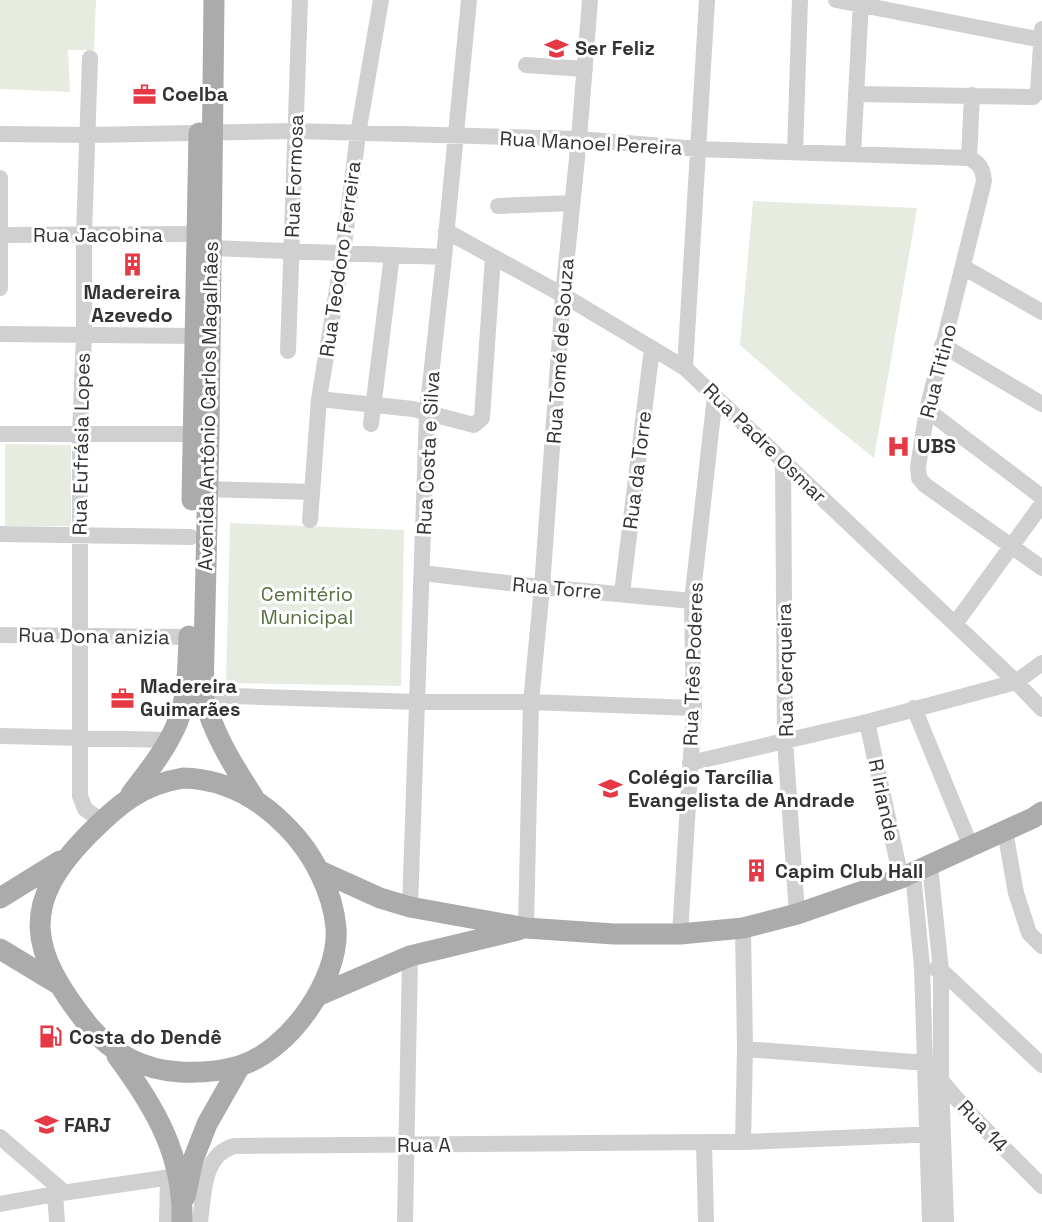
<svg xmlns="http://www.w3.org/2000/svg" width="1042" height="1222" viewBox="0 0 1042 1222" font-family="'Space Grotesk',sans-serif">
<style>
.green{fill:#e6ecdf}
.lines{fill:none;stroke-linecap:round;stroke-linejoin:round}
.minor{stroke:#d0d0d0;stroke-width:16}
.major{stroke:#ababab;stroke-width:21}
.labels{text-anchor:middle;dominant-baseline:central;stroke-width:6;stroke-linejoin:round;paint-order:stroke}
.poi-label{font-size:20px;font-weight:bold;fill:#333;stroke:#fff;text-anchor:start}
.street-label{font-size:20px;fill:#333;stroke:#fff}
.park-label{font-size:20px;fill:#56703f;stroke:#fff}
</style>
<rect width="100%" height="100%" fill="#fff"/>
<path class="green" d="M 0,0 L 96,0 L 94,50 L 68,50 L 70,92 L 0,89 Z
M 753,201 L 917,208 L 874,458 L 813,409 L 740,345 Z
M 5,444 L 71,445 L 71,526 L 5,526 Z
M 230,523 L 404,530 L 401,686 L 226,683 Z"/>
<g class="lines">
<path class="minor" d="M 836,0 L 1042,40
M 90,58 L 84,234 L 84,335 L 80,434 L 80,796 L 85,809 L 102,821
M 526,65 L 585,69
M 856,94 L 1033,97 L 1038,92 L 1042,29
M 0,134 L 89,135 L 295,131 L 579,139 L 698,149 L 969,158 C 979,163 983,168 984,181 L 927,410 L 918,467 L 919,478 L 925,485 L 1042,568
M 795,152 L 800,0
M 853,154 L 861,0
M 969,158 L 972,95
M 0,178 L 0,288
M 498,206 L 572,203
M 446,231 L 563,295 L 685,368 L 1016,682 L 1042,709
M 0,235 L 197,234
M 211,248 L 444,257
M 963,267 L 1042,312
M 0,334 L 195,336
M 942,345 L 1042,404
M 288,351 L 300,0
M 685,368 L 707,0
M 319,399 L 413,409 L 474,425 L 482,418 L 493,257
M 927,410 L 1042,497
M 371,424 L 392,255
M 0,434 L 205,434
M 783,460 L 785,740 L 797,914
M 206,489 L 311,492
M 310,520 L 319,399 L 343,253 L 358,134 L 381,0
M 0,534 L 191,537
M 422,573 L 542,587 L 692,601
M 622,593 L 652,348
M 955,624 L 1042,504
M 0,635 L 189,637
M 203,695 L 417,702 L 531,702 L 694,708
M 914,708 L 971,847
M 867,722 L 901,878
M 0,736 L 169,740
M 690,763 L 867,722 L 1016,682 L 1042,663
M 1005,831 L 1016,893 L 1029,933 L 1042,946
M 930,866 L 941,970 L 941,1080 L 946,1222
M 913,873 L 922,967 L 930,1222
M 410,907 L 427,413 L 444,257 L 469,0
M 526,928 L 531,702 L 542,587 L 563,295 L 579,139 L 590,0
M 680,934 L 694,708 L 692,601 L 715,396
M 936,969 L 941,970 L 1042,1065
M 745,1049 L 926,1063 L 969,1113 L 1042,1186
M 0,1137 L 64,1192
M 743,1142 L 937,1134
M 55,1194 L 57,1222
M 0,1204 L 55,1194 L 178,1176
M 167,1222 L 168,1177
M 200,1222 C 204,1195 202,1155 234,1146 L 704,1142
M 405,1222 L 410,956
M 706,1222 L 704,1142 L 743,1142 L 745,1049 L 743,928"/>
<path class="major" d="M 214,0 L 209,434 L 203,695 C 213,733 232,764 253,796
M 192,500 L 199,133
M 183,778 C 225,779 258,797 287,827 C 313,853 333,892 336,928 C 340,979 288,1052 239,1066 C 221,1071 199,1073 180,1072 C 143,1070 113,1054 89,1026 C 29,951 18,904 91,832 C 120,803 142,785 183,778 Z
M 131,794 C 147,773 164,752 175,728 C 188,700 188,667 189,636
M 318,870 L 380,898 L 410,907 L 526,928 L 614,934 L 680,934 L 743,928 L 797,914 L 901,878 L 1033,818 L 1042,812
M 0,898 L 60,861
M 0,949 L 58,984
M 317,996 L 410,956 L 518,930
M 117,1056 C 155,1107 184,1156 182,1222
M 185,1197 L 193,1160 L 207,1124 L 240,1066"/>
</g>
<defs>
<symbol id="school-bare" viewBox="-9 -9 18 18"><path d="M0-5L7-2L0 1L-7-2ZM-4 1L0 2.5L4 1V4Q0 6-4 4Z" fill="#e63946" stroke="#fff" stroke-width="2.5" paint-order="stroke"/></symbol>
<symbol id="office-bare" viewBox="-9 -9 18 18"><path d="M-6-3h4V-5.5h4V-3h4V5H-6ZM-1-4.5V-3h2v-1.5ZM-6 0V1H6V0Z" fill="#e63946" stroke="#fff" stroke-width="2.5" paint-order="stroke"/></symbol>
<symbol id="building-bare" viewBox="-9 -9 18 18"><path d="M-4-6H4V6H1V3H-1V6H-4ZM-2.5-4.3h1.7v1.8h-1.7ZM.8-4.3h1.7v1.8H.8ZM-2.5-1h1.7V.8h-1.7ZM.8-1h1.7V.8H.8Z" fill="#e63946" stroke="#fff" stroke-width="2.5" paint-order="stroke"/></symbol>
<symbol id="hospital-bare" viewBox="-9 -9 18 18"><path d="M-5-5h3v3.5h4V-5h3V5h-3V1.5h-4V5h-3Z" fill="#e63946" stroke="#fff" stroke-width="2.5" paint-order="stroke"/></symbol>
<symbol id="fuel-bare" viewBox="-9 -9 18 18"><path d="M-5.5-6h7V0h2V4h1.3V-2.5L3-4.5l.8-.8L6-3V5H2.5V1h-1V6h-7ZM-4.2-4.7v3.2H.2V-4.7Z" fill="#e63946" stroke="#fff" stroke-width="2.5" paint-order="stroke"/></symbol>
<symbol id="university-bare" viewBox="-9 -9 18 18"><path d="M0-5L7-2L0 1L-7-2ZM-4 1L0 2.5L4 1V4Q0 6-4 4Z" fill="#e63946" stroke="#fff" stroke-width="2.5" paint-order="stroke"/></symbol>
</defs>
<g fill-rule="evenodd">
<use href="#school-bare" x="540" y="32" width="33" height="33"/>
<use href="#office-bare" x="128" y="78" width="33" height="33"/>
<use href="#building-bare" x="116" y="248" width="33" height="33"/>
<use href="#hospital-bare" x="882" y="430" width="33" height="33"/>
<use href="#office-bare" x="106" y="682" width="33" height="33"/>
<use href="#school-bare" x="594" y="772" width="33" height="33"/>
<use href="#building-bare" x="740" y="854" width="33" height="33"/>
<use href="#fuel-bare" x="34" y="1020" width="33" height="33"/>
<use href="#university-bare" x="30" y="1108" width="33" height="33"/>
</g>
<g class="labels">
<g class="poi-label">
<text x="575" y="48">Ser Feliz</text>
<text x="162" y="94">Coelba</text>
<text x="132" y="292" text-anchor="middle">Madereira<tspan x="132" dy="23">Azevedo</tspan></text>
<text x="917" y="446">UBS</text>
<text x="140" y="686">Madereira<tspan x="140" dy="23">Guimarães</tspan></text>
<text x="628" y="777">Colégio Tarcília<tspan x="628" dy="23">Evangelista de Andrade</tspan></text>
<text x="775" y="871">Capim Club Hall</text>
<text x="69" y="1037">Costa do Dendê</text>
<text x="64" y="1125">FARJ</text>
</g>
<g class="street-label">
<text transform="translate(591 143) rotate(3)">Rua Manoel Pereira</text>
<text transform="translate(294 176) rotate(-88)">Rua Formosa</text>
<text x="98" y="235">Rua Jacobina</text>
<text transform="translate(340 259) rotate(-82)">Rua Teodoro Ferreira</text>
<text transform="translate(560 351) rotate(-86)">Rua Tomé de Souza</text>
<text transform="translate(938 371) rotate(-76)">Rua Titino</text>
<text transform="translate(208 406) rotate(-89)">Avenida Antônio Carlos Magalhães</text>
<text transform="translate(765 443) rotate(44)">Rua Padre Osmar</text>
<text transform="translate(81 444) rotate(-89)">Rua Eufrásia Lopes</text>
<text transform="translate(428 453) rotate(-87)">Rua Costa e Silva</text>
<text transform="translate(637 470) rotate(-83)">Rua da Torre</text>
<text transform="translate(557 588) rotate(5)">Rua Torre</text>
<text transform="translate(94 636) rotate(1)">Rua Dona anizia</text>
<text transform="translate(693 664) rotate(-88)">Rua Três Poderes</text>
<text transform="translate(785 670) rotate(-91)">Rua Cerqueira</text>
<text transform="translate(884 800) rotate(78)">R Irlande</text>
<text transform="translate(983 1126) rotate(47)">Rua 14</text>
<text x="424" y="1145">Rua A</text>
</g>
<g class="park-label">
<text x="307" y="594">Cemitério<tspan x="307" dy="23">Municipal</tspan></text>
</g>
</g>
</svg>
